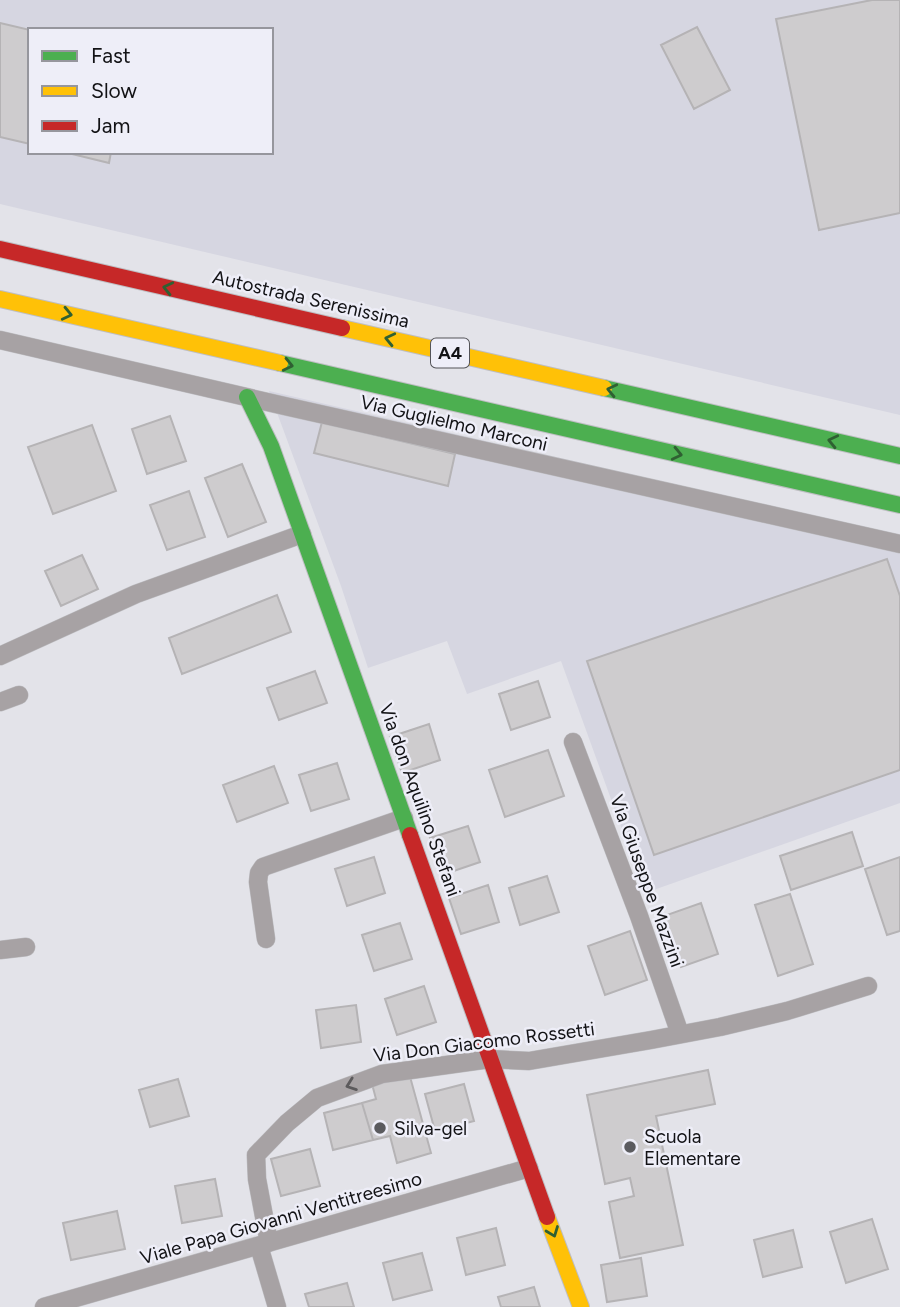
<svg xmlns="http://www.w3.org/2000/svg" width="900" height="1307" viewBox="0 0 900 1307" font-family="Figtree,sans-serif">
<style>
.built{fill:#d6d6e1;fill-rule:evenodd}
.building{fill:#ceccce;stroke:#b5b3b5;stroke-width:2}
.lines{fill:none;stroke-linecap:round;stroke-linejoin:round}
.street-casing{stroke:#bebec2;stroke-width:19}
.fast-casing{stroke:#bebec2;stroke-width:18}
.slow-casing{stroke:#bebec2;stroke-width:18}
.jam-casing{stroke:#bebec2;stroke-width:18}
.street{stroke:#a7a2a4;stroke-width:18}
.fast{stroke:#4caf50;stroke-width:16}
.slow{stroke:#ffc107;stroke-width:16}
.jam{stroke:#c62828;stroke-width:16}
.oneway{stroke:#2f6032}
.oneway2{stroke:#5c5a5c}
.poi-dot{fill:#5b5b5f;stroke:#eeeef8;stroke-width:2.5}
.labels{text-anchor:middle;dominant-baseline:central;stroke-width:5;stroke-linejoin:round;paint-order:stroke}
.shield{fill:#eeeef8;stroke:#545459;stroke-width:2}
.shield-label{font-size:18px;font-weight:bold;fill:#121215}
.street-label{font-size:19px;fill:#121215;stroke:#eeeef8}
.poi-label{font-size:19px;fill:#121215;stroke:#eeeef8;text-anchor:start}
</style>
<rect width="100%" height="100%" fill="#e3e3e9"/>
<path class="built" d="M 0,0 L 900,0 L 900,415 L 0,204 ZM 30,30 L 271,30 L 271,152 L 30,152 Z
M 269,391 L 900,536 L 900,803 L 645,893 L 561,661 L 467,694 L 447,641 L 368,668 L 341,586 Z"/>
<path class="building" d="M 872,0 L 900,0 L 900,213 L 819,230 L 776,19 Z
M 0,23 L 30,30 L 30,144 L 0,137 Z
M 697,27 L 730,90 L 694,109 L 661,45 Z
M 64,152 L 111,152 L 109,163 Z
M 170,416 L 186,461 L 147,474 L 132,429 Z
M 322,422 L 455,454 L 448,486 L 314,453 Z
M 92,425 L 116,491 L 53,514 L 28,447 Z
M 242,464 L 266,522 L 228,537 L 205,478 Z
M 189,491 L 205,537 L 167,550 L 150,505 Z
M 82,555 L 98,589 L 61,606 L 45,571 Z
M 887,559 L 900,596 L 900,770 L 654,855 L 587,661 Z
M 277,595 L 291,632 L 182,674 L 169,638 Z
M 315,671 L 327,703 L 279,720 L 267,688 Z
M 538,681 L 550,717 L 511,730 L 499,694 Z
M 429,724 L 440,760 L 402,773 L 390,737 Z
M 548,750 L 564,796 L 505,817 L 489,770 Z
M 337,763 L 349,799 L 311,811 L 299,775 Z
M 274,766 L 288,803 L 237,822 L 223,785 Z
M 468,826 L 480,862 L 442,875 L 430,838 Z
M 852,832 L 863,866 L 791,890 L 780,856 Z
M 374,857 L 385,893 L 347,906 L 335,869 Z
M 900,857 L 900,931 L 887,935 L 865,869 Z
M 547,876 L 559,912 L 520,925 L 509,888 Z
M 488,885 L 499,922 L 461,934 L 449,898 Z
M 790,894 L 813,964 L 778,976 L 755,905 Z
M 701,903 L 718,954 L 681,967 L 664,916 Z
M 400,923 L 412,959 L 374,971 L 362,935 Z
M 630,931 L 647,980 L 605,995 L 588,946 Z
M 424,986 L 436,1022 L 397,1035 L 385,999 Z
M 356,1005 L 361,1042 L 321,1048 L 316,1010 Z
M 708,1070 L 715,1104 L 656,1116 L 683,1245 L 620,1258 L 609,1202 L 634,1196 L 630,1178 L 605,1184 L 587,1095 Z
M 409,1073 L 431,1153 L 397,1163 L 390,1136 L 373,1140 L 362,1103 L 376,1099 L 372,1084 Z
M 178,1079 L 189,1116 L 150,1127 L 139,1090 Z
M 464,1084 L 474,1121 L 435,1131 L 425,1094 Z
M 362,1103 L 373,1140 L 333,1150 L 324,1113 Z
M 310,1149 L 320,1186 L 281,1196 L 271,1159 Z
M 215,1179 L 222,1216 L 182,1223 L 175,1186 Z
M 117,1211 L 125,1249 L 71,1260 L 63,1223 Z
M 872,1219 L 888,1269 L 846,1283 L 830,1232 Z
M 496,1228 L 505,1265 L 466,1275 L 457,1238 Z
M 793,1230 L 802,1267 L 763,1277 L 754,1240 Z
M 422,1253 L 432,1290 L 393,1300 L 383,1263 Z
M 641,1258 L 647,1296 L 607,1302 L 601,1265 Z
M 347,1283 L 354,1307 L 309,1307 L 305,1294 Z
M 534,1287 L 540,1307 L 501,1307 L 498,1297 Z"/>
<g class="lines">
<defs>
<path id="street" d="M 0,340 L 289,407 L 900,544
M 0,656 L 136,594 L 302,534
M 0,702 L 19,695
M 573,742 L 639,916 L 680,1034
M 266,939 L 258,882 L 259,873 L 263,867 L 404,818
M 0,950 L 26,947
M 269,1243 L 257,1179 L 256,1155 L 287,1123 L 317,1098 L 382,1074 L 490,1059 L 529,1061 L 651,1040 L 720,1027 L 787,1011 L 868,986
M 259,1246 L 277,1307
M 44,1307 L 529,1168"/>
<path id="fast" d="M 280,363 L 900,505
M 604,388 L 900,456
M 247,397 L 271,446 L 410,835"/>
<path id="slow" d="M 0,299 L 280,363
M 342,328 L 604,388
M 547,1217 L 581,1307"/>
<path id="jam" d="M 0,249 L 342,328
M 410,835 L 547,1217"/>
</defs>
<use href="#street" class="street-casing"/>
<use href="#fast" class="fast-casing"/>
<use href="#slow" class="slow-casing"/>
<use href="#jam" class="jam-casing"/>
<use href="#street" class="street"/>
<use href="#fast" class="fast"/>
<use href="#slow" class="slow"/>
<use href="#jam" class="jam"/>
</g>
<defs><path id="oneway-chevron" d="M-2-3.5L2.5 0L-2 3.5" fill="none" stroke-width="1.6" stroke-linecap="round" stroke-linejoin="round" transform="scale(1.75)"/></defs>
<g class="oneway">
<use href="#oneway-chevron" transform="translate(168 288) rotate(-167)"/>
<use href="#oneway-chevron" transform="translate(67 314) rotate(13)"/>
<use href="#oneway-chevron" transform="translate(390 339) rotate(-167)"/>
<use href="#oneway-chevron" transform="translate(288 365) rotate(13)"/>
<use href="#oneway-chevron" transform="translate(612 390) rotate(-167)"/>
<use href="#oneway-chevron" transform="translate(833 441) rotate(-167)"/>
<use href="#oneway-chevron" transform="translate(677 454) rotate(13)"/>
<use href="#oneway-chevron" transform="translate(553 1232) rotate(69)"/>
</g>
<use class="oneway2" href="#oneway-chevron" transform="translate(351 1085) rotate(160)"/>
<g class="poi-dot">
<circle cx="380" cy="1128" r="7"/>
<circle cx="630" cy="1147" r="7"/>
</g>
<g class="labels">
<rect class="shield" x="431" y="338.5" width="38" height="29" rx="5"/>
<g class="shield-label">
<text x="450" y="353">A4</text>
</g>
<g class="street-label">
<text transform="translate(311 299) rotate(13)">Autostrada Serenissima</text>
<text transform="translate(454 423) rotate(13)">Via Guglielmo Marconi</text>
<text transform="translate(420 800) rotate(70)">Via don Aquilino Stefani</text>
<text transform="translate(647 881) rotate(70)">Via Giuseppe Mazzini</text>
<text transform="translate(484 1042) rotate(-7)">Via Don Giacomo Rossetti</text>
<text transform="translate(281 1218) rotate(-16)">Viale Papa Giovanni Ventitreesimo</text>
</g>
<g class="poi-label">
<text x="394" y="1128">Silva-gel</text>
<text x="644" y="1136">Scuola<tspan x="644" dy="22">Elementare</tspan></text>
</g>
</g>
<rect x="28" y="28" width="245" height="126" fill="#eeeef8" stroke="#96969d" stroke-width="2"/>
<rect x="42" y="51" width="35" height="10" fill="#4caf50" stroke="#96969d" stroke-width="2"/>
<text x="91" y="63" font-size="21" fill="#121215">Fast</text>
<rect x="42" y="86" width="35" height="10" fill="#ffc107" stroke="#96969d" stroke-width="2"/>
<text x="91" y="98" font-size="21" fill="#121215">Slow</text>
<rect x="42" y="121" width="35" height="10" fill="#c62828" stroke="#96969d" stroke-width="2"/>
<text x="91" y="133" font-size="21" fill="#121215">Jam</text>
</svg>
